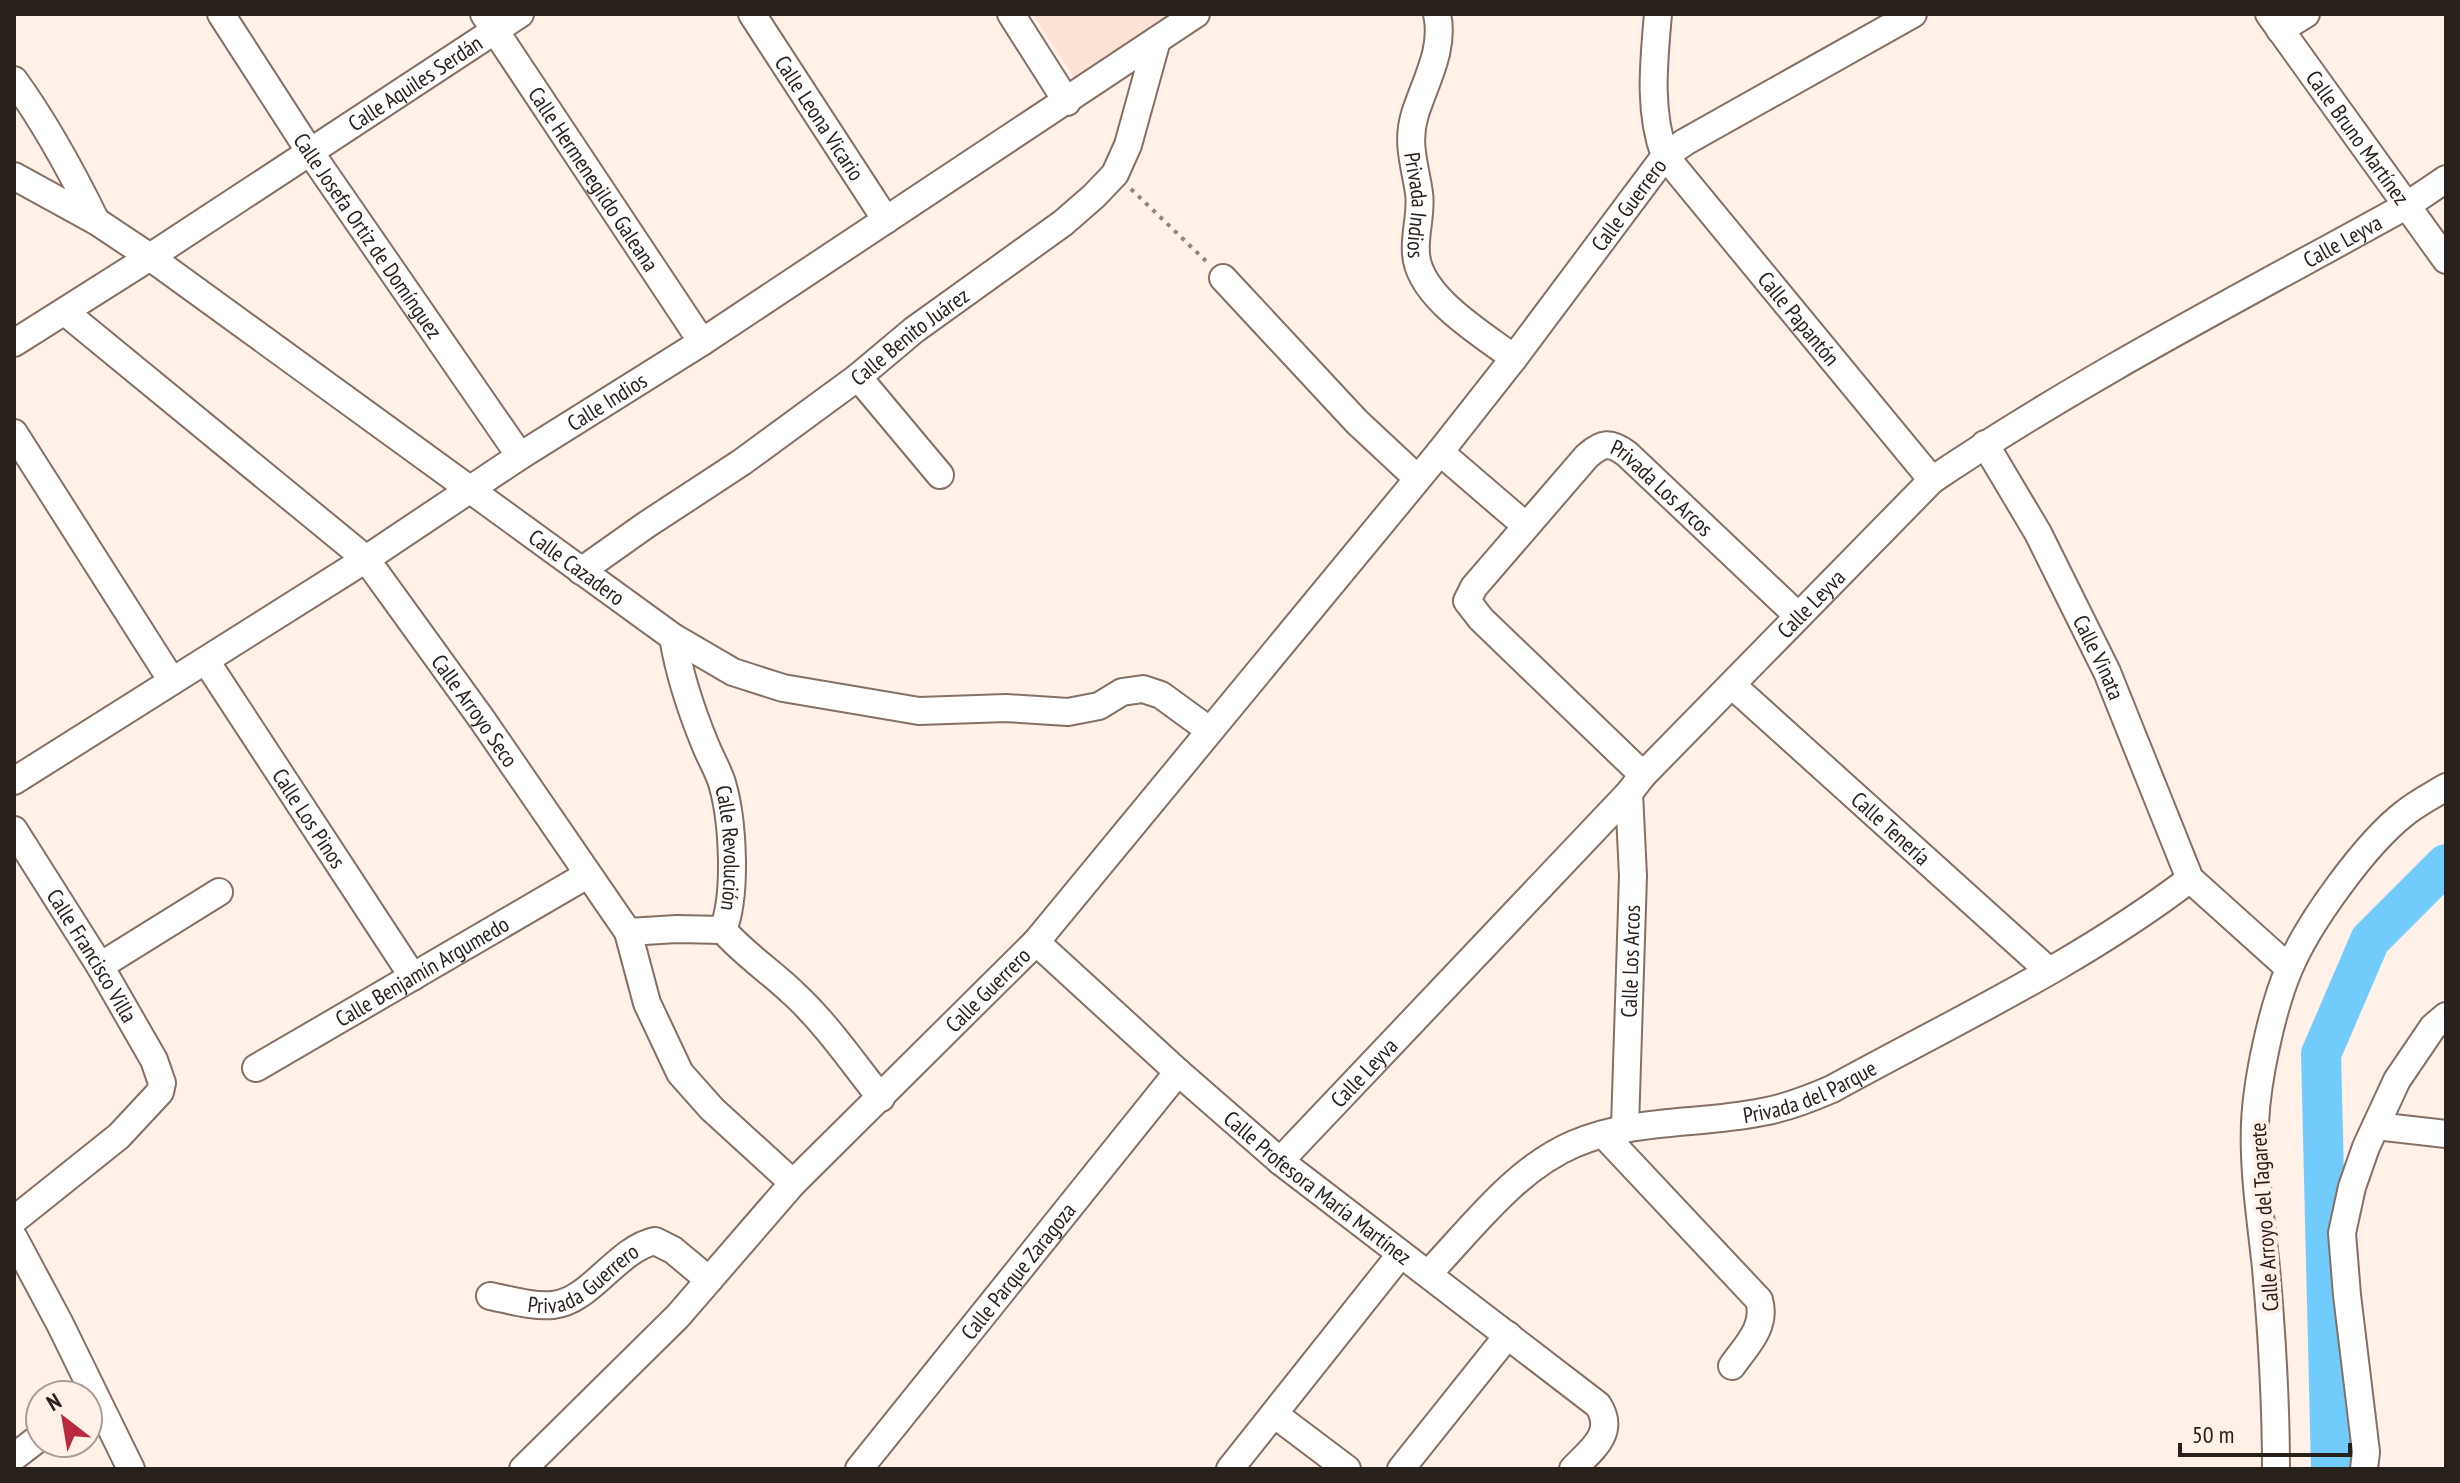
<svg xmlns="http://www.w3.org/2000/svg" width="2460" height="1483" viewBox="0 0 2460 1483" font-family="'PT Sans Narrow',sans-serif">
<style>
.built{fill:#fbe2d4}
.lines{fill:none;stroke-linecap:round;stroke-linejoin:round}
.river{stroke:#71ccfc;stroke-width:40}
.minor-casing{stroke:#857064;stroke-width:30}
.path{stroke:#91857f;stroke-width:4;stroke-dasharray:4 6;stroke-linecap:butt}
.minor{stroke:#fff;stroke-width:26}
.labels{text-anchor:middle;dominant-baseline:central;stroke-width:8;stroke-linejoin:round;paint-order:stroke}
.street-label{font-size:22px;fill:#28201b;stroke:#fff0e8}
</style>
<rect width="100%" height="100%" fill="#fff0e8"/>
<path class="built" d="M 1033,14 L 1171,14 L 1075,79 Z"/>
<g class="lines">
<path class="river" d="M 2331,1469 L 2321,1054 L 2370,940 L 2446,864"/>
<defs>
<g id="minor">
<path id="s1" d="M 221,14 L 310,152 L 520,456"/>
<path id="s2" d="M 484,14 L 702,342"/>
<path id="s3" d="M 752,14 L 886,220"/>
<path d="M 1011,14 L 1067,102"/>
<path id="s4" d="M 1437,14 C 1445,49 1425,82 1415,114 C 1406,143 1415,165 1419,193 C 1422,213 1414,234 1416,254 C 1419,297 1482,334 1514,358"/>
<path id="s5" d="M 1658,14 C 1654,61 1648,111 1665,156 L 1932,480"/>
<path id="s6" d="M 2269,14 L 2446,260"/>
<path d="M 2280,30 L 2306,14"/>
<path d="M 14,80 C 46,124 72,172 96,221"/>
<path id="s7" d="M 14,176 L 96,221 L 150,257 L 673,637 L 733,672 L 783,688 L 919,711 L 1006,708 L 1068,712 L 1099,706 L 1122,692 L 1143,689 L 1161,695 L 1209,730"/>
<path d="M 1223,278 L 1357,422 L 1417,478"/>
<path id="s8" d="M 65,312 L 366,559 L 481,718 L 628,932 L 647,1003 L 680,1073 L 712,1109 L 793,1183"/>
<path id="s9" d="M 14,343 L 150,257 L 520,14"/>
<path d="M 858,377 L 940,475"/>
<path d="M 14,433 L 172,681"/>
<path id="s10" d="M 1985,444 L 2038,533 L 2107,672 L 2190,879 L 2289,968"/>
<path d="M 1440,452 L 1526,526"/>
<path id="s11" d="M 581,571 L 646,525 L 742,462 L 858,377 L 914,330 L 1063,223 L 1094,196 L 1115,174 L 1128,145 L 1157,40"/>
<path id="s12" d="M 673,637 C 679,673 691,710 705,744 C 710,757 718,770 722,783 C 733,820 737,895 723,930 C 744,954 770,971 793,993 C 826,1023 853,1063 881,1098"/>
<path id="s13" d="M 206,661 L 413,977"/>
<path id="s14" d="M 1732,685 L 2049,971"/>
<path id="s15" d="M 1643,775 L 1481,619 L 1467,601 L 1474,587 L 1587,456 C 1602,443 1610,441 1627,454 L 1797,615"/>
<path id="s16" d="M 14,781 L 366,559 L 520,456 L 702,342 L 1196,14"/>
<path id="s17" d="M 14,830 L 100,966 L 154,1060 L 162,1083 L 160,1092 L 119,1136 L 14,1220"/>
<path d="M 628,932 L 677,929 L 723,930"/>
<path id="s18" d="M 1036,942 L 1178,1072 L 1280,1161 L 1598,1405 C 1616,1433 1592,1449 1573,1469"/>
<path d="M 100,966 L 219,892"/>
<path id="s19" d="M 256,1068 L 587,875"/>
<path d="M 2376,1126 L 2446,1134"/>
<path id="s20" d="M 1625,1127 L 1633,876 L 1629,793"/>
<path d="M 1604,1135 L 1759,1300 C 1767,1327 1746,1346 1732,1366"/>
<path id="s21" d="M 1280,1161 L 1629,793 L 1643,775 L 1932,480 C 2083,378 2247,294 2406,206 L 2446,179"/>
<path d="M 14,1238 L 60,1324 L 131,1469"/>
<path id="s22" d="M 1428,1274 C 1471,1229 1515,1169 1574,1144 C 1634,1118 1699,1125 1762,1112 C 1786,1108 1809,1099 1832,1089 C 1952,1023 2080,963 2190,879"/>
<path id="s23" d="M 490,1296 C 510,1300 533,1307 553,1305 C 591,1301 617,1249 655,1241 L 673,1250 L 709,1280"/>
<path d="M 1274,1414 L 1347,1469"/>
<path d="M 14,1457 L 40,1437"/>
<path id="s24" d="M 523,1469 L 678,1316 L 793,1183 L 1036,942 L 1440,452 L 1514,358 L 1665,156 L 1685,142 L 1913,14"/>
<path id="s25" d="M 859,1469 L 1178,1072"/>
<path d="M 1230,1469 L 1400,1255"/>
<path d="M 1401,1469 L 1508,1335"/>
<path d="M 2276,1469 C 2276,1402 2272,1336 2266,1268 C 2261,1221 2253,1171 2255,1123 C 2257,1079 2272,1009 2289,969 C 2308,923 2366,843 2405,813 C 2417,803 2433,795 2446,787"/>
<path d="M 2364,1469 L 2366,1452 L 2347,1295 L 2342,1233 L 2352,1187 L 2366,1147 L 2397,1080 L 2433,1027 L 2446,1016"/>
</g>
</defs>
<use href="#minor" class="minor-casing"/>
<path class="path" d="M 1131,189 L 1208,263"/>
<use href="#minor" class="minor"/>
</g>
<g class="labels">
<g class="street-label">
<text stroke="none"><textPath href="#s9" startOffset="478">Calle Aquiles Serdán</textPath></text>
<text stroke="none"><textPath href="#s3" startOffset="124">Calle Leona Vicario</textPath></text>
<text stroke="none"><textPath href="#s6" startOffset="152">Calle Bruno Martínez</textPath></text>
<text stroke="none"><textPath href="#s2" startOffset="198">Calle Hermenegildo Galeana</textPath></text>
<text stroke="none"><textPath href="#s4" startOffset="196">Privada Indios</textPath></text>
<text stroke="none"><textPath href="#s24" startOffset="1682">Calle Guerrero</textPath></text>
<text stroke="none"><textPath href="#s1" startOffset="266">Calle Josefa Ortiz de Domínguez</textPath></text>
<text stroke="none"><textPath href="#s21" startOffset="1418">Calle Leyva</textPath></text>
<text stroke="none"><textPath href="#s5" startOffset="354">Calle Papantón</textPath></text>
<text stroke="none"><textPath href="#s11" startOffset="404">Calle Benito Juárez</textPath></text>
<text stroke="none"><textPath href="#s16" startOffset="704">Calle Indios</textPath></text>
<text stroke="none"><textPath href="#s15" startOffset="530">Privada Los Arcos</textPath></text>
<text stroke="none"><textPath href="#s7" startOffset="686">Calle Cazadero</textPath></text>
<text stroke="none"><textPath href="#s21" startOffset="770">Calle Leyva</textPath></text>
<text stroke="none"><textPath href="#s10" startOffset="242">Calle Vinata</textPath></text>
<text stroke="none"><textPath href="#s8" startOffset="576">Calle Arroyo Seco</textPath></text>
<text stroke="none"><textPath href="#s13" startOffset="188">Calle Los Pinos</textPath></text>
<text stroke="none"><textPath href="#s14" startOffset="214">Calle Tenería</textPath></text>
<text stroke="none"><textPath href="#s12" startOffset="220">Calle Revolución</textPath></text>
<text stroke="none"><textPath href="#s17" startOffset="148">Calle Francisco Villa</textPath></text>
<text stroke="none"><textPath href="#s20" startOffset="166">Calle Los Arcos</textPath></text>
<text stroke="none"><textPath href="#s19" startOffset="192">Calle Benjamín Argumedo</textPath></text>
<text stroke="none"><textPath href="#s24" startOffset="668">Calle Guerrero</textPath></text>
<text stroke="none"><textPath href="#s21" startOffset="122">Calle Leyva</textPath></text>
<text stroke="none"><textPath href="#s22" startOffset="440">Privada del Parque</textPath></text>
<text stroke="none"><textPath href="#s18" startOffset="374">Calle Profesora María Martínez</textPath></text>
<text transform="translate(2264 1217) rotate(-94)">Calle Arroyo del Tagarete</text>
<text stroke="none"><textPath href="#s25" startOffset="254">Calle Parque Zaragoza</textPath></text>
<text stroke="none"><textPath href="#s23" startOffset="102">Privada Guerrero</textPath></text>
</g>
</g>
<rect width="2460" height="1483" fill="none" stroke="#28201b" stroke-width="32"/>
<g transform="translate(64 1419) rotate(329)"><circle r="38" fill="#fff0e8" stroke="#a99d96" stroke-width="2"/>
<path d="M0-6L14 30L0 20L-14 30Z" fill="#ba293d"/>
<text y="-12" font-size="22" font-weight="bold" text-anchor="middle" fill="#28201b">N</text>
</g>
<path d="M2180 1443v12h170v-12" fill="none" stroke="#28201b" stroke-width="4"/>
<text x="2192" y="1443" font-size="24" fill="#28201b" stroke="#fff0e8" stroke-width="6" paint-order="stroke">50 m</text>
</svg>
